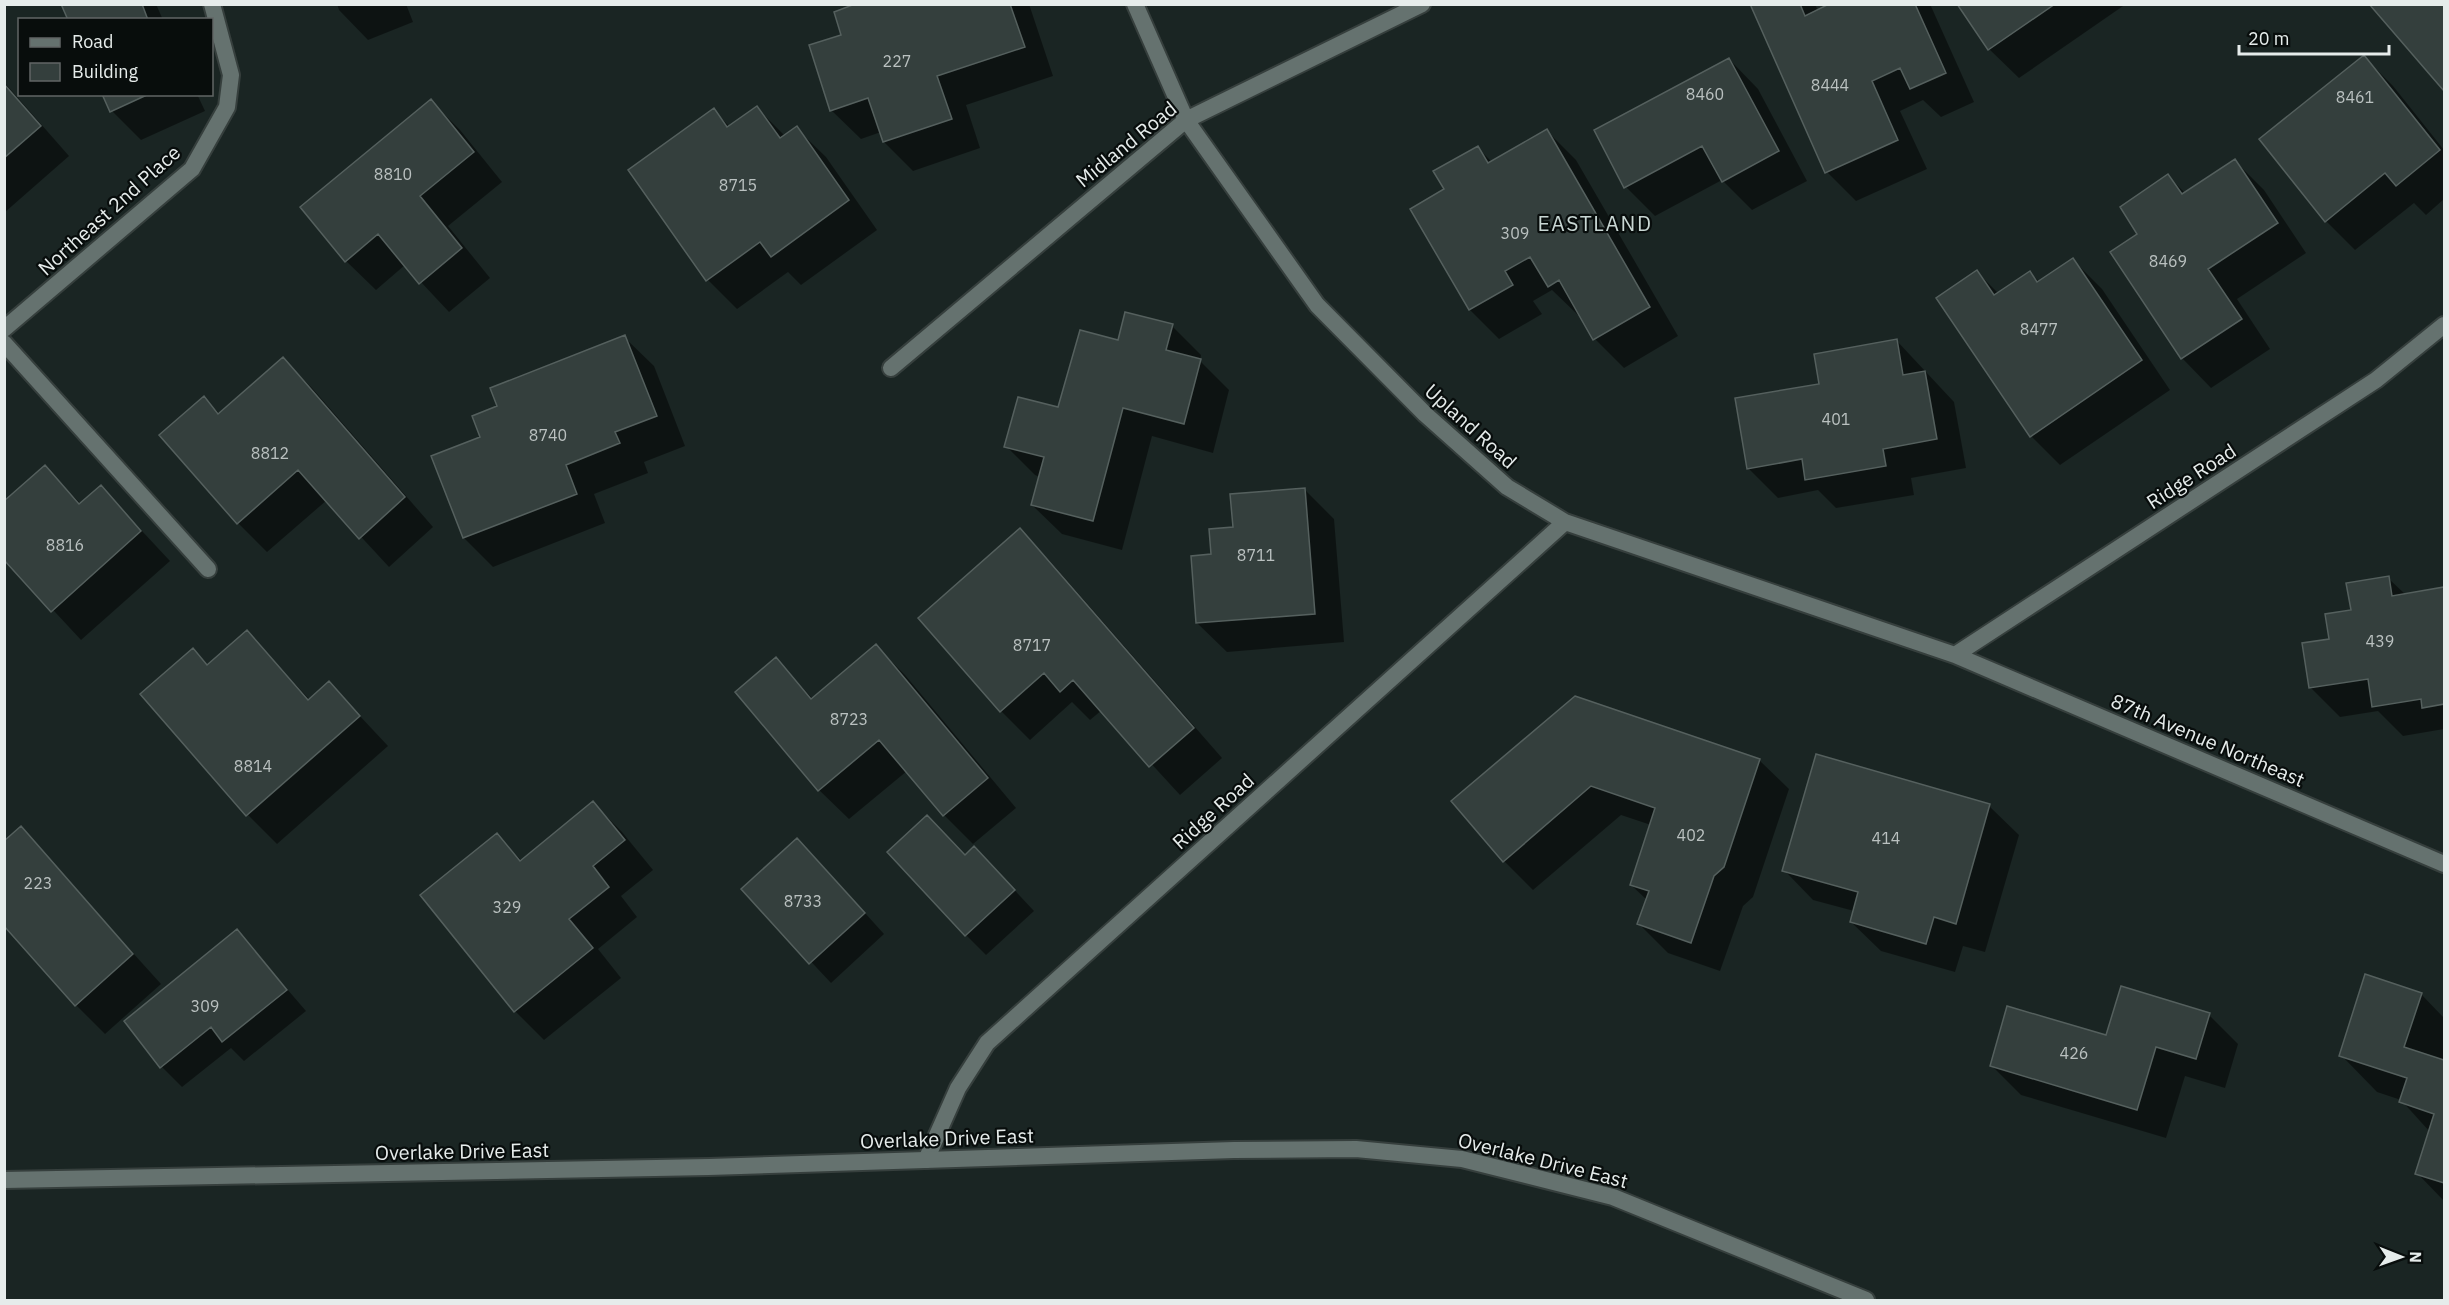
<svg xmlns="http://www.w3.org/2000/svg" width="2449" height="1305" viewBox="0 0 2449 1305" font-family="'IBM Plex Sans',sans-serif">
<style>
.shadow{fill:#0007}
.building{fill:#343f3d;stroke:#55605e;stroke-width:1.5}
.lines{fill:none;stroke-linecap:round;stroke-linejoin:round}
.service-casing{stroke:#363f3d;stroke-width:20}
.minor-casing{stroke:#363f3d;stroke-width:20}
.tertiary-casing{stroke:#363f3d;stroke-width:20}
.service{stroke:#65726f;stroke-width:16}
.minor{stroke:#65726f;stroke-width:16}
.tertiary{stroke:#65726f;stroke-width:16}
.labels{text-anchor:middle;dominant-baseline:central;stroke-width:4.5;stroke-linejoin:round;paint-order:stroke}
.number-label{font-size:16px;fill:#bac1c0}
.street-label{font-size:20px;fill:#e6eceb;stroke:#080d0c}
.neighbourhood-label{font-size:21px;letter-spacing:1.5px;fill:#c9d7d4;stroke:#080d0c}
</style>
<rect width="100%" height="100%" fill="#1a2523"/>
<path class="shadow" d="M 63,4 L 156,4 L 163,20 L 70,20 Z
M 337,4 L 406,4 L 413,22 L 368,40 L 339,10 Z
M 858,4 L 1029,4 L 1053,76 L 966,105 L 980,148 L 913,171 L 884,142 L 881,132 L 861,139 L 831,110 L 843,36 Z
M 1751,4 L 1815,4 L 1818,11 L 1833,4 L 1930,4 L 1974,102 L 1941,117 L 1923,100 L 1900,111 L 1927,169 L 1856,201 L 1827,172 Z
M 1959,4 L 2126,4 L 2019,78 L 1989,49 Z
M 2371,4 L 2444,4 L 2444,88 Z
M 2364,57 L 2393,86 L 2444,150 L 2444,199 L 2426,215 L 2414,203 L 2355,250 L 2326,221 Z
M 1729,59 L 1758,89 L 1807,181 L 1752,210 L 1722,180 L 1655,216 L 1626,187 Z
M 4,82 L 69,156 L 4,213 Z
M 104,94 L 197,94 L 205,111 L 141,140 L 112,111 Z
M 431,101 L 460,130 L 502,182 L 448,226 L 490,278 L 449,312 L 405,265 L 376,290 L 346,261 Z
M 757,108 L 785,136 L 796,128 L 826,157 L 877,230 L 801,285 L 788,272 L 737,309 L 708,280 L 713,110 L 730,127 Z
M 1547,131 L 1576,160 L 1678,336 L 1624,368 L 1595,339 L 1580,314 L 1578,315 L 1552,290 L 1533,301 L 1542,314 L 1499,339 L 1470,310 L 1412,209 L 1446,190 L 1477,147 L 1492,162 Z
M 2235,161 L 2264,190 L 2306,253 L 2237,299 L 2270,349 L 2211,388 L 2182,358 L 2112,253 L 2139,234 L 2168,176 L 2186,194 Z
M 2073,260 L 2102,289 L 2170,390 L 2060,465 L 2031,436 L 1977,272 L 1999,294 L 2030,273 L 2040,282 Z
M 1172,326 L 1201,355 L 1200,361 L 1229,390 L 1213,453 L 1152,436 L 1122,550 L 1062,534 L 1032,505 L 1040,477 L 1035,475 L 1006,446 Z
M 624,337 L 654,366 L 685,446 L 644,462 L 648,473 L 594,494 L 605,523 L 493,567 L 464,538 L 433,457 L 482,438 L 499,407 Z
M 1897,341 L 1954,402 L 1966,468 L 1911,478 L 1914,495 L 1836,508 L 1818,490 L 1778,498 L 1748,468 L 1821,385 Z
M 283,359 L 312,388 L 433,527 L 389,567 L 327,500 L 267,552 L 238,523 L 204,398 L 220,414 Z
M 45,467 L 81,504 L 101,487 L 170,561 L 81,640 L 4,557 Z
M 1304,489 L 1334,519 L 1344,642 L 1227,652 L 1197,623 L 1213,556 L 1234,528 Z
M 1020,531 L 1049,560 L 1222,758 L 1180,795 L 1102,710 L 1090,720 L 1072,702 L 1030,740 L 1001,711 Z
M 2388,578 L 2406,595 L 2444,589 L 2444,729 L 2403,736 L 2378,711 L 2340,717 L 2311,688 L 2331,640 L 2352,611 Z
M 247,632 L 310,700 L 329,683 L 388,746 L 277,844 L 248,815 L 142,695 L 193,650 L 208,666 Z
M 876,646 L 905,675 L 1016,808 L 973,844 L 944,815 L 907,771 L 849,819 L 819,790 L 737,692 L 776,659 L 813,699 Z
M 1759,760 L 1789,789 L 1753,897 L 1743,906 L 1720,971 L 1668,953 L 1639,924 L 1647,900 L 1631,885 L 1651,825 L 1621,815 L 1533,890 L 1504,861 L 1453,801 Z
M 593,803 L 622,832 L 653,870 L 621,896 L 637,917 L 598,949 L 621,978 L 544,1040 L 515,1011 L 497,835 L 522,861 Z
M 1989,806 L 2019,835 L 1985,952 L 1963,946 L 1955,972 L 1881,951 L 1851,922 L 1854,911 L 1813,900 L 1784,870 Z
M 20,828 L 161,984 L 105,1034 L 76,1005 Z
M 965,856 L 994,868 L 1034,911 L 986,955 L 966,935 Z
M 817,860 L 884,934 L 831,983 L 743,889 Z
M 237,931 L 306,1011 L 244,1061 L 231,1048 L 182,1087 L 162,1067 Z
M 2421,994 L 2444,1018 L 2444,1201 L 2417,1173 L 2430,1132 L 2401,1100 L 2377,1092 L 2341,1055 Z
M 2209,1015 L 2238,1044 L 2225,1088 L 2185,1076 L 2166,1138 L 2021,1095 L 1991,1065 Z"/>
<path class="building" d="M 61,4 L 142,4 L 148,20 L 68,20 Z
M 855,4 L 1010,4 L 1025,47 L 937,76 L 952,119 L 883,142 L 868,98 L 830,111 L 809,45 L 841,35 L 834,12 Z
M 1750,4 L 1800,4 L 1805,16 L 1829,4 L 1915,4 L 1946,73 L 1910,89 L 1900,68 L 1872,81 L 1898,140 L 1825,173 Z
M 1957,4 L 2055,4 L 1988,50 Z
M 2369,4 L 2444,4 L 2444,91 Z
M 2364,55 L 2440,150 L 2396,186 L 2385,173 L 2325,222 L 2259,139 Z
M 1729,58 L 1779,151 L 1722,182 L 1702,146 L 1624,188 L 1594,130 Z
M 4,84 L 41,126 L 4,158 Z
M 102,94 L 149,94 L 110,112 Z
M 431,99 L 474,152 L 420,196 L 462,248 L 419,284 L 378,234 L 345,262 L 300,207 Z
M 757,106 L 780,138 L 797,126 L 849,200 L 771,257 L 760,242 L 706,281 L 628,170 L 714,108 L 727,127 Z
M 1547,129 L 1650,307 L 1593,340 L 1559,280 L 1548,287 L 1530,257 L 1505,271 L 1513,285 L 1469,310 L 1410,209 L 1444,189 L 1433,171 L 1478,146 L 1488,163 Z
M 2235,159 L 2278,223 L 2208,269 L 2242,319 L 2181,359 L 2110,252 L 2137,234 L 2120,207 L 2168,174 L 2182,194 Z
M 2073,258 L 2142,360 L 2030,437 L 1936,298 L 1977,270 L 1994,295 L 2030,271 L 2037,282 Z
M 1125,312 L 1173,324 L 1166,350 L 1201,359 L 1184,424 L 1123,408 L 1093,521 L 1031,505 L 1044,457 L 1004,447 L 1018,397 L 1058,407 L 1080,330 L 1118,340 Z
M 625,335 L 657,416 L 615,432 L 620,443 L 566,465 L 577,494 L 463,538 L 431,456 L 480,437 L 472,416 L 497,406 L 490,388 Z
M 1897,339 L 1903,375 L 1925,371 L 1937,439 L 1883,449 L 1886,466 L 1805,480 L 1802,459 L 1747,469 L 1735,398 L 1819,384 L 1814,354 Z
M 283,357 L 405,497 L 359,539 L 298,470 L 237,524 L 159,435 L 204,396 L 218,414 Z
M 45,465 L 79,504 L 101,485 L 141,531 L 51,612 L 4,560 L 4,501 Z
M 1305,488 L 1315,614 L 1196,623 L 1191,556 L 1211,554 L 1209,529 L 1233,527 L 1230,494 Z
M 1020,528 L 1194,728 L 1149,767 L 1073,680 L 1060,692 L 1044,673 L 1000,712 L 918,618 Z
M 2389,576 L 2392,596 L 2444,587 L 2444,704 L 2422,708 L 2421,699 L 2372,707 L 2368,679 L 2309,688 L 2302,643 L 2329,639 L 2325,614 L 2351,610 L 2346,583 Z
M 247,630 L 308,700 L 329,681 L 360,716 L 246,816 L 140,694 L 193,648 L 207,665 Z
M 876,644 L 988,778 L 943,816 L 879,740 L 818,791 L 735,692 L 776,657 L 811,699 Z
M 1575,696 L 1760,759 L 1724,867 L 1714,876 L 1691,943 L 1637,924 L 1649,891 L 1630,885 L 1655,808 L 1591,786 L 1503,862 L 1451,801 Z
M 1816,754 L 1990,804 L 1956,924 L 1934,917 L 1926,944 L 1850,922 L 1858,892 L 1782,871 Z
M 593,801 L 625,840 L 593,866 L 609,887 L 569,919 L 593,948 L 514,1012 L 420,895 L 497,833 L 520,861 Z
M 927,815 L 965,855 L 974,846 L 1015,890 L 965,936 L 887,852 Z
M 21,826 L 133,954 L 75,1006 L 4,926 L 4,841 Z
M 797,838 L 865,913 L 809,964 L 741,889 Z
M 237,929 L 287,990 L 222,1042 L 211,1027 L 160,1068 L 124,1021 Z
M 2365,974 L 2422,993 L 2404,1047 L 2444,1060 L 2444,1183 L 2415,1174 L 2434,1114 L 2399,1102 L 2407,1078 L 2339,1056 Z
M 2121,986 L 2210,1013 L 2196,1059 L 2156,1047 L 2137,1110 L 1990,1066 L 2007,1006 L 2106,1035 Z"/>
<g class="lines">
<defs>
<path id="service" d="M 4,343 L 208,569"/>
<path id="minor" d="M 1135,4 L 1186,120 L 1317,305 L 1425,414 L 1507,487 L 1565,522 L 1955,655 L 2444,864
M 4,329 L 192,169 L 227,107 L 231,75 L 212,4
M 891,368 L 1186,120 L 1422,4
M 1955,655 L 2376,380 L 2444,325
M 926,1160 L 958,1088 L 987,1043 L 1565,522"/>
<path id="tertiary" d="M 4,1180 L 709,1167 L 1234,1150 L 1356,1149 L 1462,1159 L 1613,1197 L 1866,1300"/>
</defs>
<use href="#service" class="service-casing"/>
<use href="#minor" class="minor-casing"/>
<use href="#tertiary" class="tertiary-casing"/>
<use href="#service" class="service"/>
<use href="#minor" class="minor"/>
<use href="#tertiary" class="tertiary"/>
</g>
<g class="labels">
<g class="number-label">
<text x="897" y="61">227</text>
<text x="1830" y="85">8444</text>
<text x="1705" y="94">8460</text>
<text x="2355" y="97">8461</text>
<text x="393" y="174">8810</text>
<text x="738" y="185">8715</text>
<text x="1515" y="233">309</text>
<text x="2168" y="261">8469</text>
<text x="2039" y="329">8477</text>
<text x="1836" y="419">401</text>
<text x="548" y="435">8740</text>
<text x="270" y="453">8812</text>
<text x="65" y="545">8816</text>
<text x="1256" y="555">8711</text>
<text x="2380" y="641">439</text>
<text x="1032" y="645">8717</text>
<text x="849" y="719">8723</text>
<text x="253" y="766">8814</text>
<text x="1691" y="835">402</text>
<text x="1886" y="838">414</text>
<text x="38" y="883">223</text>
<text x="803" y="901">8733</text>
<text x="507" y="907">329</text>
<text x="205" y="1006">309</text>
<text x="2074" y="1053">426</text>
</g>
<g class="street-label">
<text transform="translate(1126 144) rotate(-39)">Midland Road</text>
<text transform="translate(109 210) rotate(-42)">Northeast 2nd Place</text>
<text transform="translate(1471 426) rotate(42)">Upland Road</text>
<text transform="translate(2191 476) rotate(-33)">Ridge Road</text>
<text transform="translate(2208 740) rotate(23)">87th Avenue Northeast</text>
<text transform="translate(1213 811) rotate(-42)">Ridge Road</text>
<text transform="translate(947 1138) rotate(-2)">Overlake Drive East</text>
<text transform="translate(462 1151) rotate(-1)">Overlake Drive East</text>
<text transform="translate(1543 1160) rotate(14)">Overlake Drive East</text>
</g>
<g class="neighbourhood-label">
<text x="1595" y="223">EASTLAND</text>
</g>
</g>
<rect width="2449" height="1305" fill="none" stroke="#e6eceb" stroke-width="12"/>
<rect x="18" y="18" width="195" height="78" fill="#080d0c" stroke="#616665" stroke-width="1.5"/>
<rect x="30" y="38" width="30" height="9" fill="#65726f" stroke="#616665" stroke-width="1.5"/>
<text x="72" y="48" font-size="18" fill="#e6eceb">Road</text>
<rect x="30" y="63" width="30" height="18" fill="#343f3d" stroke="#616665" stroke-width="1.5"/>
<text x="72" y="78" font-size="18" fill="#e6eceb">Building</text>
<g transform="translate(2401 1257) rotate(91)" stroke="#080d0c" stroke-width="4.5" paint-order="stroke">
<path d="M0-4.5L10 22L0 15L-10 22Z" fill="#e6eceb"/>
<text y="-9" font-size="16" font-weight="bold" text-anchor="middle" fill="#e6eceb">N</text>
</g>
<path d="M2239 45v9h150v-9" fill="none" stroke="#e6eceb" stroke-width="3"/>
<text x="2248" y="45" font-size="18" fill="#e6eceb" stroke="#080d0c" stroke-width="4.5" paint-order="stroke">20 m</text>
</svg>
